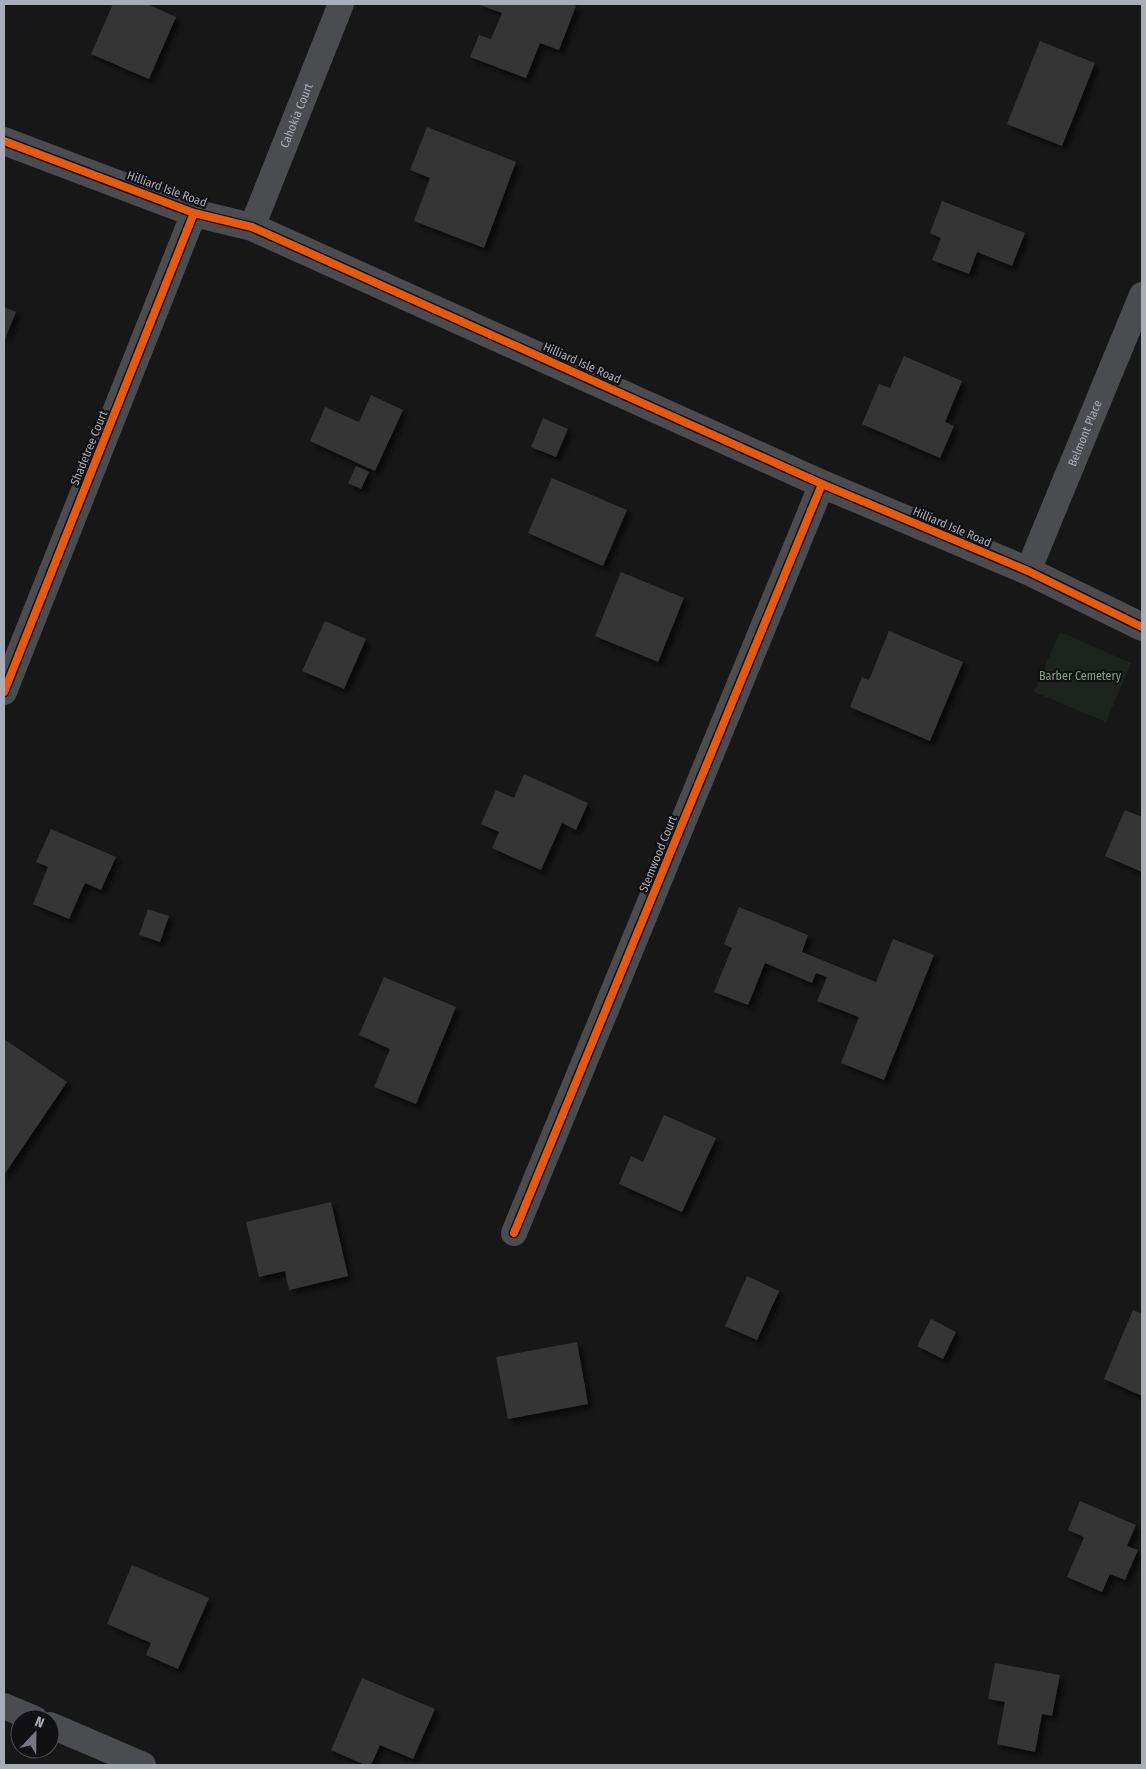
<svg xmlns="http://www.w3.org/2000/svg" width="1146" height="1769" viewBox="0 0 1146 1769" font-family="'Fira Sans Condensed',sans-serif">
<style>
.green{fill:#1d241e}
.building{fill:#353536;filter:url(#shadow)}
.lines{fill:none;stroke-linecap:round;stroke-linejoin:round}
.minor{stroke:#4b4c50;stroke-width:26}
.tertiary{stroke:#4b4c50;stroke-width:28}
.cycleway-casing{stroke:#111113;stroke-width:11}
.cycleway{stroke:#e8590c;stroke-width:8}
.labels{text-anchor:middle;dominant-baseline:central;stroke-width:4.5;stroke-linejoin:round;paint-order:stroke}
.street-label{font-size:12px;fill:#a8adb8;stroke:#111113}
.park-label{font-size:12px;fill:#7fa381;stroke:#111113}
</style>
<defs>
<filter id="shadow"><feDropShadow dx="4.5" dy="4.5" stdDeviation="2.5" flood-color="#0009"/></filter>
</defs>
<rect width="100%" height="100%" fill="#171717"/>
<path class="green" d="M 1060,632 L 1131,663 L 1106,722 L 1034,692 Z"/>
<path class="building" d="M 113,4 L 147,4 L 176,17 L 149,79 L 91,54 Z
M 481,4 L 571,4 L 576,6 L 559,50 L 540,43 L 526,78 L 470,57 L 479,35 L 491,39 L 502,13 L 480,5 Z
M 1040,41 L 1095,63 L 1062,146 L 1007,124 Z
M 427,127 L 516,162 L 484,248 L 414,221 L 430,178 L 410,170 Z
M 942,201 L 1025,233 L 1012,266 L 977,252 L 969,274 L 932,260 L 941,238 L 930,233 Z
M 4,307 L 16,312 L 4,341 Z
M 904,356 L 962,381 L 945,422 L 954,426 L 940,458 L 862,424 L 879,384 L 890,388 Z
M 371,395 L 403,410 L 375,471 L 310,441 L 325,407 L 359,422 Z
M 543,418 L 568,429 L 556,457 L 531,447 Z
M 356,466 L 369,472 L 361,489 L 348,483 Z
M 552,478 L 627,510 L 603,566 L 528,533 Z
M 621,572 L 684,598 L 658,662 L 595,636 Z
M 325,621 L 366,639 L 344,689 L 302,671 Z
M 889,631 L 963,662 L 930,741 L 850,707 L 862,677 L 869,680 Z
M 524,774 L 588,803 L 576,830 L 562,823 L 541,870 L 492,848 L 499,832 L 481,824 L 496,790 L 514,798 Z
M 1125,810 L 1142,817 L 1142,872 L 1105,856 Z
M 51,829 L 116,857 L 101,890 L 85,883 L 69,919 L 33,904 L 48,867 L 36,862 Z
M 739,907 L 808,935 L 802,952 L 876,982 L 893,939 L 934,955 L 884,1080 L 841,1063 L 859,1017 L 817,1001 L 827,977 L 816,973 L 812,983 L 765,963 L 748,1005 L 714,992 L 732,948 L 724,944 Z
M 148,909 L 169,916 L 160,942 L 139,935 Z
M 384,977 L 456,1007 L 416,1104 L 374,1087 L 390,1049 L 359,1035 Z
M 4,1039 L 67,1082 L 4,1175 Z
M 664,1115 L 716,1138 L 682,1212 L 619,1184 L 631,1156 L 643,1162 Z
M 331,1202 L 348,1276 L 289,1290 L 285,1271 L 259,1277 L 246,1222 Z
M 747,1276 L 779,1291 L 757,1340 L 725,1326 Z
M 1133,1310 L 1142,1314 L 1142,1396 L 1104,1379 Z
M 931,1319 L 956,1332 L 943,1359 L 917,1346 Z
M 577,1342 L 588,1404 L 508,1419 L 496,1357 Z
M 1080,1501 L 1136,1525 L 1127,1546 L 1138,1550 L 1125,1580 L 1110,1574 L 1102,1592 L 1067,1577 L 1084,1537 L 1068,1530 Z
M 132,1565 L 209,1598 L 178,1669 L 146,1655 L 151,1643 L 107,1624 Z
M 995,1663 L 1060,1675 L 1052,1716 L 1042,1714 L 1035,1752 L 997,1744 L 1005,1702 L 988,1699 Z
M 362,1678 L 435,1709 L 413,1759 L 380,1745 L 371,1765 L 365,1765 L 331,1750 Z"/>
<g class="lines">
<g class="minor">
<path id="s1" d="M 252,227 L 341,4"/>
<path id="s2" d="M 1028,571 L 1142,295"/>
<path d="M 4,692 L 194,213"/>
<path d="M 514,1233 L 822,484"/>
<path d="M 4,1706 L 35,1719"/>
<path d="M 50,1725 L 143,1765"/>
</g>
<path class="tertiary" d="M 4,141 L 194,213 L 252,227 L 822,484 L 1028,571 L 1142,627"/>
<defs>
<path id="cycleway" d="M 4,141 L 194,213 L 252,227 L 822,484 L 1028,571 L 1142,627
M 4,692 L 194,213
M 514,1233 L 822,484"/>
</defs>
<use href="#cycleway" class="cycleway-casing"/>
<use href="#cycleway" class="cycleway"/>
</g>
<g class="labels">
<g class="street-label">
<text stroke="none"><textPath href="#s1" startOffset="120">Cahokia Court</textPath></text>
<text transform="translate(167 189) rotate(20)">Hilliard Isle Road</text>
<text transform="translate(582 363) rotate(24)">Hilliard Isle Road</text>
<text stroke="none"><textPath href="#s2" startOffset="149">Belmont Place</textPath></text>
<text transform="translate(89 448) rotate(-68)">Shadetree Court</text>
<text transform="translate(952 527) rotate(23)">Hilliard Isle Road</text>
<text transform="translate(658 854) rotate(-68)">Stemwood Court</text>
</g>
<g class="park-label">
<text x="1080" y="676">Barber Cemetery</text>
</g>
</g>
<rect width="1146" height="1769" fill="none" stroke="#a8adb8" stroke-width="10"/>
<g transform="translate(35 1734) rotate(22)"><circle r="24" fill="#111113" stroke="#4d4f55"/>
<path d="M0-4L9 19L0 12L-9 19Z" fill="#757880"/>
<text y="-8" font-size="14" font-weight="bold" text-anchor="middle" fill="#a8adb8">N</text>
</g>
</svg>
